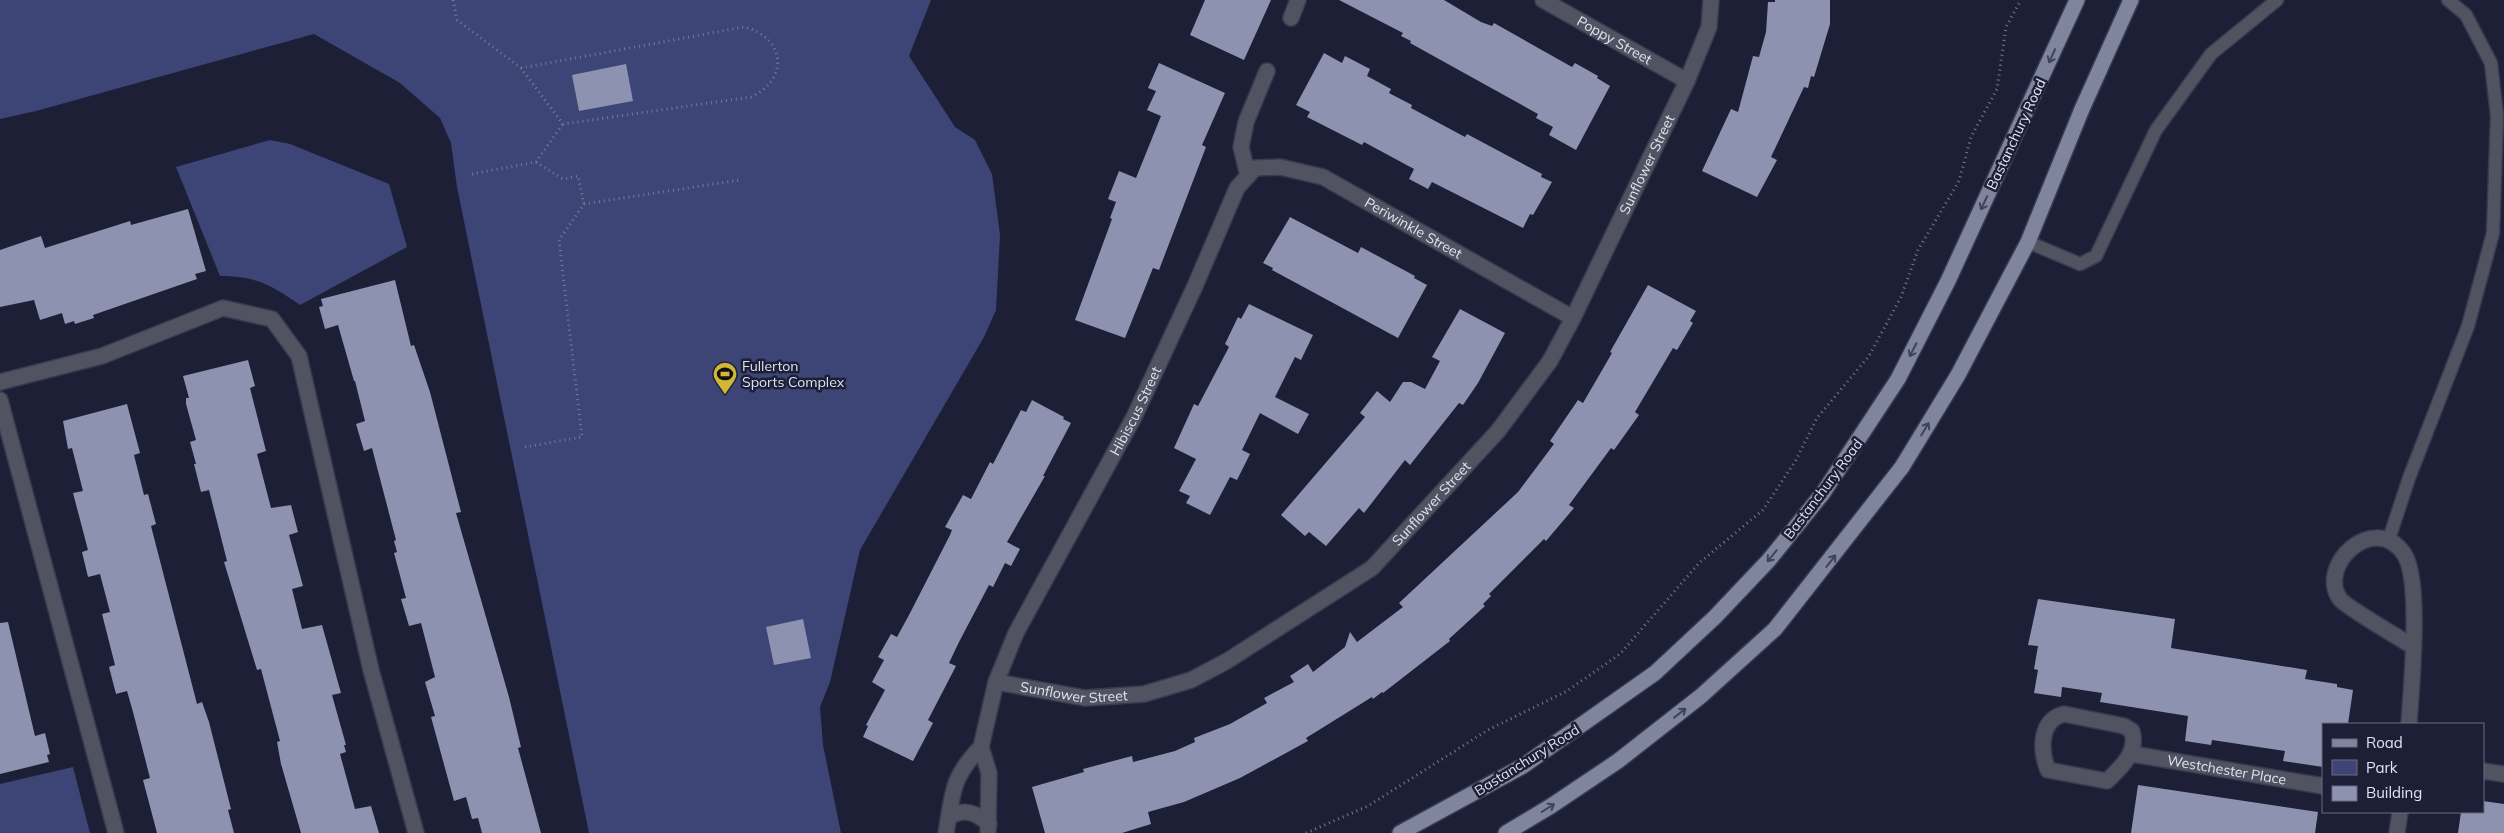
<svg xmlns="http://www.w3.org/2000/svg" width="2504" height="833" viewBox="0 0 2504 833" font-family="Mulish,sans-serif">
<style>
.green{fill:#3d4577}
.building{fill:#8c92b0}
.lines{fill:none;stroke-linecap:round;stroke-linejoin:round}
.lane-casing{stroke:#373a50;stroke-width:15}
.street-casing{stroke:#373a50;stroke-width:18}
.primary-casing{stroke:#373a50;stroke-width:18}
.path{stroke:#777b8e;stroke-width:3;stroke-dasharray:1 4;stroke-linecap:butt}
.lane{stroke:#515460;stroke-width:12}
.street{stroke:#515460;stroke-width:15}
.primary{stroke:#80859e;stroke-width:15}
.oneway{stroke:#3f435a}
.labels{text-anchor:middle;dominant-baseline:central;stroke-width:5;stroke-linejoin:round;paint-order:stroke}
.street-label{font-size:14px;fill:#dfe3f3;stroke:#1c1f36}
.poi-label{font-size:14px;fill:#dfe3f3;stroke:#1c1f36;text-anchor:start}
</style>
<rect width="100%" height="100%" fill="#1c1f36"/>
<path class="green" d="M 0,0 L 931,0 L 909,56 L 955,127 L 975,140 L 992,174 L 1000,235 L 996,310 L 984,337 L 860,550 L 830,682 L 820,707 L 823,745 L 841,833 L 589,833 L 457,187 L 451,143 L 440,118 L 400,83 L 314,34 L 36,111 L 0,119 Z
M 270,140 L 290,144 L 389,184 L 407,247 L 300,305 C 271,285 256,276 220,276 L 176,167 Z
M 73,767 L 90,833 L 0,833 L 0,784 Z"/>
<path class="building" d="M 1205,0 L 1271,0 L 1244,60 L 1190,35 Z
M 1339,0 L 1444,0 L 1481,22 L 1492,26 L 1494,23 L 1572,67 L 1575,63 L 1598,76 L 1597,78 L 1610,86 L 1576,150 L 1549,135 L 1553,127 L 1536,118 L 1538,114 L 1410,43 L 1411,41 L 1401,36 L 1403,33 Z
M 1775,0 L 1830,0 L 1830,24 L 1814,77 L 1811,76 L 1808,88 L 1804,87 L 1771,157 L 1777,160 L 1757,197 L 1702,171 L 1731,109 L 1738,112 L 1753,56 L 1759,57 L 1766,32 L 1768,2 L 1775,2 Z
M 1324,53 L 1342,63 L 1345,56 L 1370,69 L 1367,76 L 1391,89 L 1389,93 L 1412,105 L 1411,108 L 1465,137 L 1467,134 L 1542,174 L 1541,177 L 1552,182 L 1533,215 L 1530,214 L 1523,228 L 1432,182 L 1428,189 L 1409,179 L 1414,169 L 1364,142 L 1362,145 L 1307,117 L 1310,112 L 1296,105 Z
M 1159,63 L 1225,93 L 1202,145 L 1206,147 L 1159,270 L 1153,268 L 1125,338 L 1075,320 L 1112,219 L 1110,218 L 1116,202 L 1108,199 L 1119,171 L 1136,178 L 1161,116 L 1147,110 L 1156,91 L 1148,88 Z
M 626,64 L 633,101 L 579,111 L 572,75 Z
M 188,209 L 206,271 L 195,274 L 197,279 L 93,315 L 94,318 L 75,324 L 74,321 L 65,324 L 62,313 L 40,320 L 34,300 L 0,307 L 0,250 L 41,236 L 45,248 L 130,221 L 131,225 Z
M 1290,217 L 1358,253 L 1361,247 L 1415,276 L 1414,278 L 1427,285 L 1398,338 L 1272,270 L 1273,268 L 1263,263 Z
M 395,280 L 411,346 L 414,345 L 430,392 L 461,512 L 456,513 L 509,697 L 521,747 L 518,748 L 541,833 L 482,833 L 478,818 L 472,819 L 466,797 L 454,801 L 431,717 L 435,716 L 425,682 L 435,677 L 421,623 L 409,626 L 401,599 L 406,598 L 394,553 L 397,552 L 394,541 L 396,540 L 372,448 L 364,451 L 356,424 L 365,421 L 355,381 L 354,381 L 338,325 L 325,329 L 319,307 L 323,306 L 321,299 Z
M 1648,285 L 1696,311 L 1690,321 L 1693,323 L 1677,350 L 1673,348 L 1635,412 L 1639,415 L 1614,450 L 1611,448 L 1569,505 L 1574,508 L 1546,541 L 1544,539 L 1489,594 L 1491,596 L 1483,604 L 1485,606 L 1449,639 L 1450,641 L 1383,693 L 1382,692 L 1373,699 L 1372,697 L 1306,738 L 1308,741 L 1240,778 L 1184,802 L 1148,812 L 1151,824 L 1122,833 L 1045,833 L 1032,787 L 1084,772 L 1083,769 L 1132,756 L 1133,762 L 1175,751 L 1195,742 L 1194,738 L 1230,724 L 1267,703 L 1264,698 L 1294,682 L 1290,676 L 1308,664 L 1313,672 L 1345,647 L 1350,632 L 1357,642 L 1403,607 L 1399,603 L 1518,492 L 1554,444 L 1550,441 L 1578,400 L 1583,403 L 1612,353 L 1610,352 Z
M 1249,304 L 1313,335 L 1301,360 L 1295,357 L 1275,397 L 1309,414 L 1298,434 L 1260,413 L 1242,450 L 1250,454 L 1237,480 L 1230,477 L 1210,515 L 1186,503 L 1190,496 L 1179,491 L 1196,459 L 1174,448 L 1194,404 L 1198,406 L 1229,347 L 1225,344 L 1238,317 L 1241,319 Z
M 1460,309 L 1505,333 L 1478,383 L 1463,405 L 1459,403 L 1410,465 L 1405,460 L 1364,513 L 1359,508 L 1326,546 L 1309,532 L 1305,536 L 1281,515 L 1365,417 L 1360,413 L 1377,391 L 1390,402 L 1403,382 L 1411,382 L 1425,389 L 1440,361 L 1432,357 Z
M 248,360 L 255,386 L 250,388 L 266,451 L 257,454 L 271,508 L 291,505 L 298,532 L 289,535 L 303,586 L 292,589 L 302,629 L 322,625 L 341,693 L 332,695 L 346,745 L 344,745 L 346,752 L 340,754 L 355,809 L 371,806 L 379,833 L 301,833 L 281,764 L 277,742 L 280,741 L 261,669 L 257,670 L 224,562 L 227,561 L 209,490 L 201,492 L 194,464 L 196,464 L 190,442 L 196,440 L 186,404 L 186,398 L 189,398 L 183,376 Z
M 1032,400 L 1064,417 L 1063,419 L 1071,423 L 1043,476 L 1045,476 L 1007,542 L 1020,549 L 1011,566 L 1005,563 L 993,587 L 989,585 L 959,642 L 949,663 L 956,666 L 928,720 L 933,723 L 913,761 L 863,737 L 868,726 L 866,725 L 885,690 L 872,682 L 884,660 L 878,657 L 891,634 L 897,637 L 909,615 L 950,535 L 952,530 L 945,527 L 963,495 L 971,499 L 990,462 L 993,464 L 1021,410 L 1026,412 Z
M 127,404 L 140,453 L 134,455 L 144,495 L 148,494 L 156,524 L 151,526 L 197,704 L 202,702 L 209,722 L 231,809 L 228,810 L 234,833 L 157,833 L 143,780 L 150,778 L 133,712 L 127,691 L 116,694 L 109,667 L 115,665 L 102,614 L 110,612 L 100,574 L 88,577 L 82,552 L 88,550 L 73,493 L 83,491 L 72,448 L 68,449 L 63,421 Z
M 2038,599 L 2175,619 L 2171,648 L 2307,670 L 2305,679 L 2337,684 L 2337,687 L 2353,690 L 2348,724 L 2323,724 L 2323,767 L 2283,761 L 2285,751 L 2212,740 L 2211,745 L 2185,741 L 2188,716 L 2100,702 L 2102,693 L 2062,687 L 2061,697 L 2034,693 L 2038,670 L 2034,669 L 2038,646 L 2028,645 Z
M 803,619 L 811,658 L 774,665 L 766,627 Z
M 8,622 L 35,736 L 45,733 L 50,754 L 47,755 L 49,762 L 0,774 L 0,623 Z
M 2138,785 L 2318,812 L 2315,833 L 2131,833 Z
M 2483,801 L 2504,804 L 2504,833 L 2458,833 L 2461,812 L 2483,812 Z"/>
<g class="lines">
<defs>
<path id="lane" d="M 2028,242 L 2080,264 L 2096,256 L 2156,130 L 2211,54 L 2277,0
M 2389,539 L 2409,478 L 2468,326 L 2493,233 L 2497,116 L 2491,63 L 2466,15 L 2448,0"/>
<g id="street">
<path id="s1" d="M 1543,0 L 1687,81"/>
<path d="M 1291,18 L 1298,0"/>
<path d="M 1248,176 L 1241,147 L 1246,122 L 1267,71"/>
<path d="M 0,382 L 102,356 L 223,308 L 272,319 L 299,356 L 371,670 L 416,833"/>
<path d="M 0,400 L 116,833"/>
<path id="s2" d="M 996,682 L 1085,698 L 1144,694 L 1191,680 L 1227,661 L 1372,568 L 1498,431 L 1550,361 L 1573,318 L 1687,81 L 1709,27 L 1711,0"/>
<path d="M 2064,714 L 2124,726 L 2132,731 C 2138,753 2122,766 2107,781 L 2048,770 C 2040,751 2039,720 2064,714 Z"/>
<path d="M 2409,724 C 2411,690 2422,580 2404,554 C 2375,511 2316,565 2340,599 C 2346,607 2401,639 2414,647"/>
<path id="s3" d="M 2132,754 L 2323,786"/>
<path d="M 2483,771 L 2504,774"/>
<path d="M 949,817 C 964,808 976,812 989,824"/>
<path d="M 946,833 C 953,792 951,778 981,747"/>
<path id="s4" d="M 988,833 L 989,773 L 981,747 L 996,682 L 1016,633 L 1134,417 L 1195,286 L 1237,188 L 1255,168 L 1280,167 L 1323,177 L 1573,318"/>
<path d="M 2397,833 L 2400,812"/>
</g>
<path id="primary" d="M 1400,833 L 1523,766 L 1655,673 L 1715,617 L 1769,560 L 1823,493 L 1898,379 L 1948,281 L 2077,0
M 1506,833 L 1551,806 L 1618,761 L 1701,696 L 1775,629 L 1902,467 L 1958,375 L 2028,242 L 2082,109 L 2131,0"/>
</defs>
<use href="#lane" class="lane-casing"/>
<use href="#street" class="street-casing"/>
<use href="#primary" class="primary-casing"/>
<path class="path" d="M 453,0 L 457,20 L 521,68 L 563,124 L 751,97 C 790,79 785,37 744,27 L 521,68
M 536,162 L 563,179 L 578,176 L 584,204
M 472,174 L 536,162 L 563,124
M 525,447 L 582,437 L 559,240 L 584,204 L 740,180
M 1306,833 L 1368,806 L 1488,730 L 1567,691 L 1620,654 L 1699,563 L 1763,510 L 1796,460 L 1817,418 L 1869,356 L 1901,297 L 1918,250 L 1959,181 L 1971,137 L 1997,89 L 2006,27 L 2021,0"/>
<use href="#lane" class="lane"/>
<use href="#street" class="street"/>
<use href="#primary" class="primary"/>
</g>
<defs><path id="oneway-shaft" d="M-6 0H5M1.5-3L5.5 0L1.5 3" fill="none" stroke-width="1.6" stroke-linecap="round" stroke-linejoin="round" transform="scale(1.25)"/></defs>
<g class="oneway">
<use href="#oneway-shaft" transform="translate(2052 56) rotate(114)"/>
<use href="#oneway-shaft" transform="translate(1984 203) rotate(115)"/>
<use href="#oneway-shaft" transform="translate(1913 350) rotate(117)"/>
<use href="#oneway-shaft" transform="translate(1925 429) rotate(-59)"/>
<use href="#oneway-shaft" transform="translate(1772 556) rotate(129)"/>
<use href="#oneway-shaft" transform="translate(1831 561) rotate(-52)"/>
<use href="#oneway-shaft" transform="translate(1680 713) rotate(-38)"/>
<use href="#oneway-shaft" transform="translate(1548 808) rotate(-32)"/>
</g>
<defs>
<symbol id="stadium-pin" viewBox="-11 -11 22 30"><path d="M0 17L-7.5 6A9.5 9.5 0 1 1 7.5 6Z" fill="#d3b635" stroke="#1c1f36"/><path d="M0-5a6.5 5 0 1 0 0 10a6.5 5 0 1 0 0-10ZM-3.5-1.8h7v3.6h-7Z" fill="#111"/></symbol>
</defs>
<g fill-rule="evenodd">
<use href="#stadium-pin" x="711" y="360" width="28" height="38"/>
</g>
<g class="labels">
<g class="street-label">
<text stroke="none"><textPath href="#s1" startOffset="82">Poppy Street</textPath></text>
<text transform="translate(2016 134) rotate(-65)">Bastanchury Road</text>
<text stroke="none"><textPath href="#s2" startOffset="904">Sunflower Street</textPath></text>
<text stroke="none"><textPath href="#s4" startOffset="904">Periwinkle Street</textPath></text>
<text stroke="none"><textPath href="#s4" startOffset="459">Hibiscus Street</textPath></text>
<text transform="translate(1823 489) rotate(-53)">Bastanchury Road</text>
<text stroke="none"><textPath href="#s2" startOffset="499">Sunflower Street</textPath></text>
<text stroke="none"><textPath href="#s2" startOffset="79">Sunflower Street</textPath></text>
<text transform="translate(1527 760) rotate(-32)">Bastanchury Road</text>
<text stroke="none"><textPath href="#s3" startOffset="96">Westchester Place</textPath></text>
</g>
<g class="poi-label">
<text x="742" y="366">Fullerton<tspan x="742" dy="16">Sports Complex</tspan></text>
</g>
</g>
<rect x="2322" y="723" width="162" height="90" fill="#1c1f36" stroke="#6a6d82"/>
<rect x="2332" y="739" width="25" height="8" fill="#80859e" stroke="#6a6d82"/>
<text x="2366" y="748" font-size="15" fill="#dfe3f3">Road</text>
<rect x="2332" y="760" width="25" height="15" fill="#3d4577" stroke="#6a6d82"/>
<text x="2366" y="773" font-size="15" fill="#dfe3f3">Park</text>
<rect x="2332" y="786" width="25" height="15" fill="#8c92b0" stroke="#6a6d82"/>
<text x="2366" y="798" font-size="15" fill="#dfe3f3">Building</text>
</svg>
